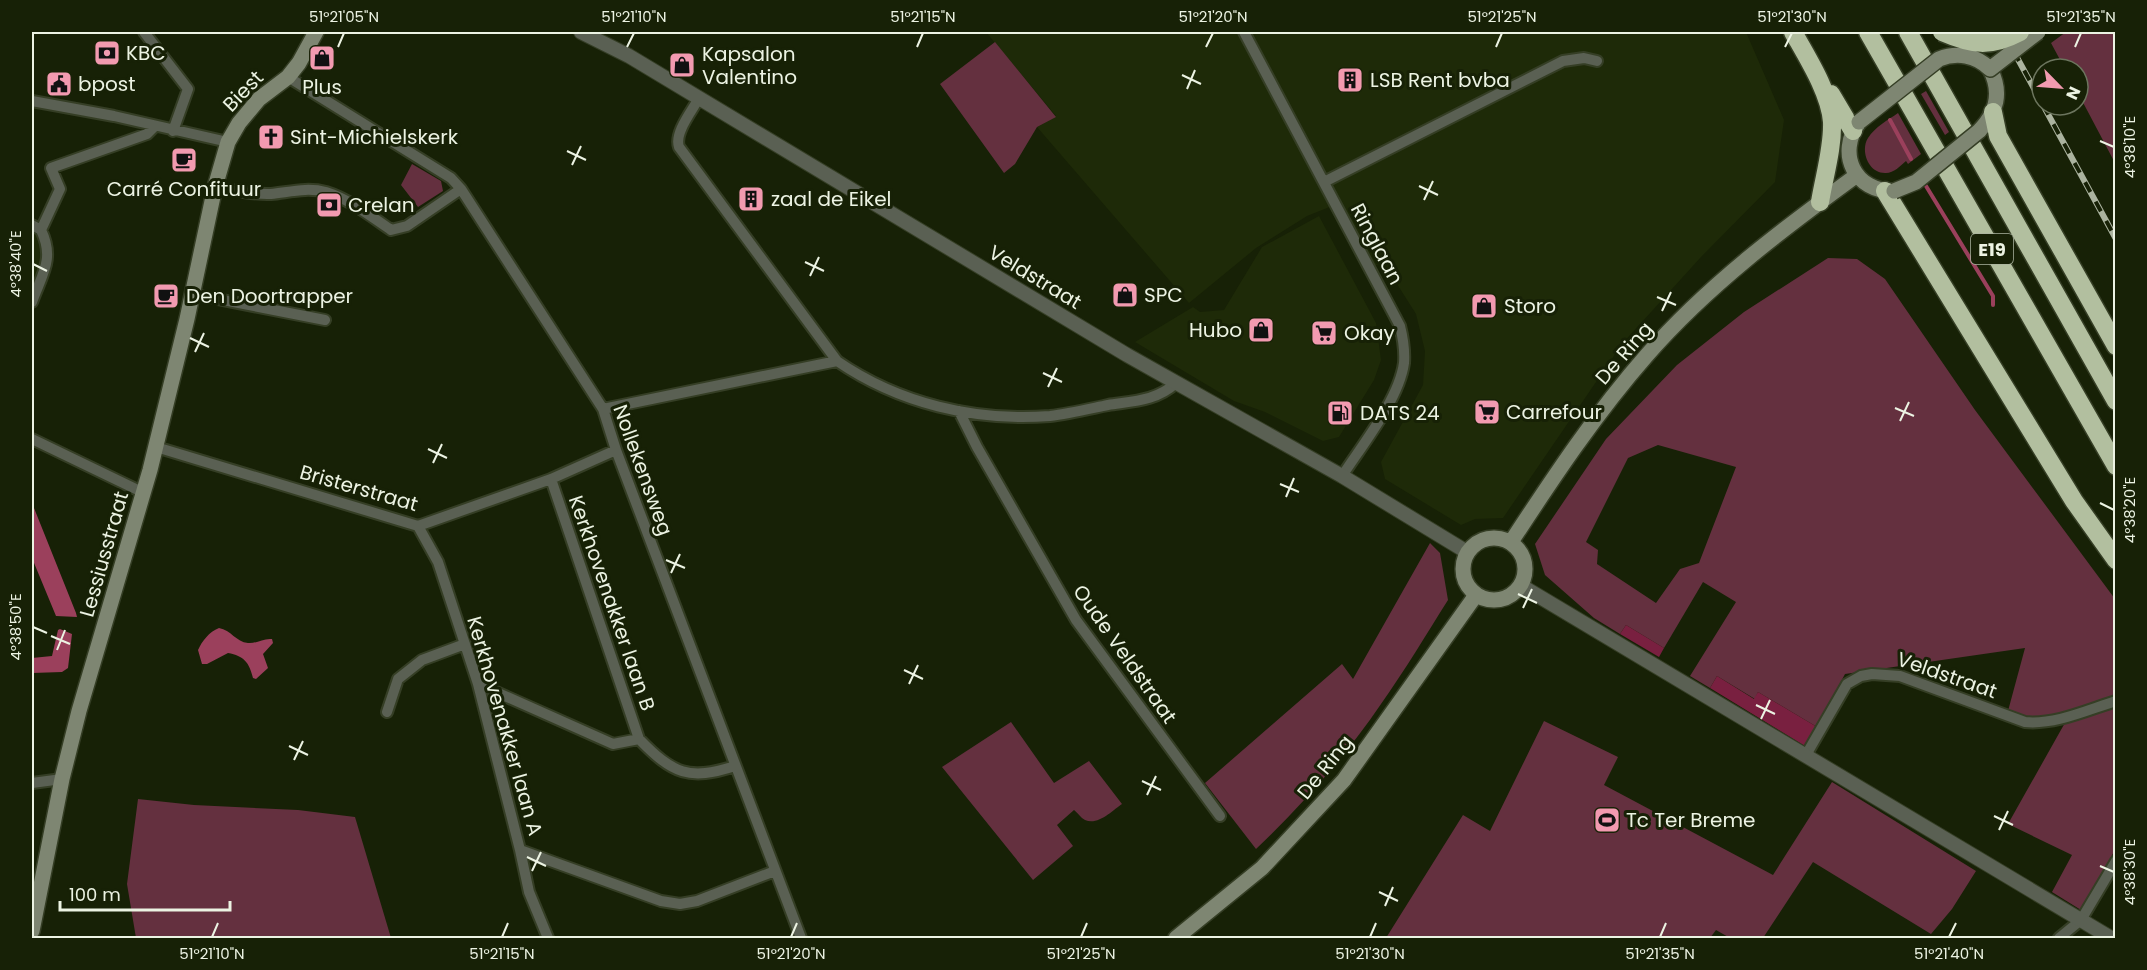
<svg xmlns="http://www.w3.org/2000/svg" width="2147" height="970" viewBox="0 0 2147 970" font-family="Poppins,sans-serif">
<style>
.built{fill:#1e2a08}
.green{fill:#64303f;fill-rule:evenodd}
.forest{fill:#792040}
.water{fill:#9b405c}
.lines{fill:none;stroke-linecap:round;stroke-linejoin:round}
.stream{stroke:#9b405c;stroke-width:4}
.minor-casing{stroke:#353e25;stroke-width:14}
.tertiary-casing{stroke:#353e25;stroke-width:16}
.secondary-casing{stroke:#353e25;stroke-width:18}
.motorway-casing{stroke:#353e25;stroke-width:21}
.minor{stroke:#5a6053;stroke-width:10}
.tertiary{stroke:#5a6053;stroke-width:14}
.secondary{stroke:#7e8672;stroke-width:15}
.motorway{stroke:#b2bf9f;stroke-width:18}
.rail-casing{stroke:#abb39f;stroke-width:6}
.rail{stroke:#172106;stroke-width:4;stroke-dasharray:11;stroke-linecap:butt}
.secondary-bridge-casing{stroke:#353e25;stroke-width:18;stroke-linecap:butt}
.motorway-bridge-casing{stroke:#353e25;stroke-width:21;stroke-linecap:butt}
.secondary-bridge{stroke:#7e8672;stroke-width:15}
.motorway-bridge{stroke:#b2bf9f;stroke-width:18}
.ticks{fill:none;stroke:#ecf3e3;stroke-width:2}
.labels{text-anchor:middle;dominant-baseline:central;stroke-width:6;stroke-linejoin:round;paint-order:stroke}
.shield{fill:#172106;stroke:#acb4a1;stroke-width:1.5}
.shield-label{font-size:18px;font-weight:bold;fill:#ecf3e3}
.poi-label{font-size:20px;fill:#ecf3e3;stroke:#172106;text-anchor:start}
.street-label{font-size:20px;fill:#ecf3e3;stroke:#172106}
.neatline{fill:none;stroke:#ecf3e3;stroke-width:2}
.ticks-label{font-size:15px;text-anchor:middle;fill:#ecf3e3}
</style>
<rect width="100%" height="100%" fill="#172106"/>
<path class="built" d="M 986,32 L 1746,32 L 1784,120 L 1775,182 L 1701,257 L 1622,344 L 1503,518 L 1475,519 L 1461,525 L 1385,479 L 1381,462 L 1423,385 L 1425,351 L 1416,314 L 1385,265 L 1370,265 L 1337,204 L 1307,216 L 1256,248 L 1189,303 L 1037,127 L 1056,116 Z
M 1319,216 L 1376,323 L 1381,360 L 1374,380 L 1339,437 L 1323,441 L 1265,412 L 1234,401 L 1135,342 L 1193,307 L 1200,312 L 1224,310 L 1262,247 Z
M 32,231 L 39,237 L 42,243 L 43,257 L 32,286 Z"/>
<path class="green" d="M 2066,32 L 2115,32 L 2115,163 L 2078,93 L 2078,69 L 2065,69 L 2051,43 Z
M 995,42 L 1056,117 L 1037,127 L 1015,164 L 1004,173 L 940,84 Z
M 1926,91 L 1949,132 L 1945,135 L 1921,94 Z
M 1898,113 L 1921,154 L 1908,164 L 1906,161 C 1900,166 1894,173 1886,173 C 1868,174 1860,150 1868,138 C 1875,127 1888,120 1898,113 Z
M 412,164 L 441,181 L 443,191 L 418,207 L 401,185 Z
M 1828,258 L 1857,259 L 1885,279 L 1975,410 L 2115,599 L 2115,697 L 2044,719 L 2023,717 L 2008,711 L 2025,648 L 1845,674 L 1817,727 L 1758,692 L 1755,699 L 1717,676 L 1710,688 L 1690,676 L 1736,602 L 1703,582 L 1664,648 L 1626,625 L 1620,634 L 1594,618 L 1545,575 L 1535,544 L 1606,439 L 1677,365 L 1744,312 ZM 1658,445 L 1736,467 L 1699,563 L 1680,569 L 1656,603 L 1597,564 L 1598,550 L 1586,542 L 1628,458 Z
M 1430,543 L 1440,553 L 1448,600 C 1426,635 1405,670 1381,704 C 1345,757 1302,805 1256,849 L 1205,783 L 1342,664 L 1353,679 Z
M 2115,708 L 2115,850 L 2081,910 L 2052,892 L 2072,855 L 2008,824 L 2066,721 Z
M 1544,721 L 1618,757 L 1604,785 L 1773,875 L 1832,782 L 1976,871 L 1952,909 L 1931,934 L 1813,862 L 1763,938 L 1730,938 L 1716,930 L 1710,938 L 1386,938 L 1463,815 L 1490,831 Z
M 1011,722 L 1054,783 L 1089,761 L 1122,804 C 1113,810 1098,826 1085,820 C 1081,818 1077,812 1074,810 L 1057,825 L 1073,846 L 1033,880 L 942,767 Z
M 138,799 L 194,805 L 298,810 L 355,817 L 391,938 L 136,938 L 127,884 Z"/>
<path class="forest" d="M 1626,625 L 1664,648 L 1659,657 L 1620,634 Z
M 1717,676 L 1754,699 L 1758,692 L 1817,727 L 1805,746 L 1710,688 Z"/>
<path class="water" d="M 32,503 L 76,613 L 77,617 L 56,616 L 32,558 Z
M 219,628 C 231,630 236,642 248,643 C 256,644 263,638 272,639 L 273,643 L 263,654 L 268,668 L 256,679 L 253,678 C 249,662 244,656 228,653 L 207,664 L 202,664 L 198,650 C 202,641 209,632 219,628 Z
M 60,629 L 72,634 L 68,668 L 62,672 L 32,673 L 32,658 L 52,656 L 58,630 Z"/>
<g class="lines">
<path class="stream" d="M 1890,120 L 1911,159
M 1926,186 L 1993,296 L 1993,305"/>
<defs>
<path id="minor" d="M 144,32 L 188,89 L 173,131
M 1244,32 L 1400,326 C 1403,338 1405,350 1404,363 C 1399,399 1363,444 1342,476
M 288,77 L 451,178 L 461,189 L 603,409 L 616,450 L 801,938
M 699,98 C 692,111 674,133 679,147 L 837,361 C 898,403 975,422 1050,416 C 1069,414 1089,409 1108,405 C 1134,401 1156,401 1176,383
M 32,101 L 114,116 L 228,142
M 1324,182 L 1563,61 L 1584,58 L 1597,61
M 215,187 C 233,190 252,195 271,194 C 290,192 307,187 326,192 C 349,199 372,217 391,230 L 407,226 L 461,189
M 32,225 L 41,230 C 55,259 42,274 32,302
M 41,230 L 60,189 L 51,168 L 147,134 L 155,126
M 192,294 L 325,320
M 603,409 L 837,361
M 959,411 L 977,447 L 1076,620 L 1220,816
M 32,439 L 144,493
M 156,447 L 418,526 L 551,479 L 616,450
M 551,479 L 639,739
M 418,526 L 438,562 L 478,684 L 520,850 L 529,892 L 548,938
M 478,684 L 613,744 L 639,739 C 673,774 689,781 735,766
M 387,712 L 398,679 L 422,660 L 465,644
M 1806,755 L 1847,684 L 1861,676 L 1872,674 L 1900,676 L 2025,722 C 2055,725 2087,710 2116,701
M 32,783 L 62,779
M 520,850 L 661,901 L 680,904 L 697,901 L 775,871
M 2059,938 L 2081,920 L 2116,861"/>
<path id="tertiary" d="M 581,32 L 629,56 L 1127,355 L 1342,476 L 1467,552
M 1520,585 L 2111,938"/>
<path id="secondary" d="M 1859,122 C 1836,154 1855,192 1894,191
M 1979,131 C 1997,113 2002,92 1990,69
M1463 569a31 31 0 1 1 62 0a31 31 0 1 1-62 0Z
M 1511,542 C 1553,478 1596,413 1647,355 C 1707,286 1783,229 1857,175
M 32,931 L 62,779 L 79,711 L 150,470 L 187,319 L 215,187 L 228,142 L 239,123 L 259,99 L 288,77 L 299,63 L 316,32
M 1176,938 L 1262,868 L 1344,780 L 1476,595"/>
<path id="motorway" d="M 1793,32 C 1807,57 1830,93 1832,122 C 1833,148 1824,177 1820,202
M 1868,32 L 2116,466
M 1908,32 L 2116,401
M 1831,94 L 1853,131
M 1993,112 L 1998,136 L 2116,346
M 1885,191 L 2074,501 L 2116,560"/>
</defs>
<use href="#minor" class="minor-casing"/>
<use href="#tertiary" class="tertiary-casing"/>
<use href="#secondary" class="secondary-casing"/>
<use href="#motorway" class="motorway-casing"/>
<use href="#minor" class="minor"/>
<use href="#tertiary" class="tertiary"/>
<use href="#secondary" class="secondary"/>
<use href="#motorway" class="motorway"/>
<defs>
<path id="rail" d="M 2003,32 L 2042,103
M 2043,105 L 2116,239"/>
</defs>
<use href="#rail" class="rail-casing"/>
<use href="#rail" class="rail"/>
<defs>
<path id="secondary-bridge" d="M 1859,122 L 1939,59 C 1957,52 1976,55 1990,69 L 2038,32
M 1894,191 L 1916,182 L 1979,131"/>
<path id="motorway-bridge" d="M 1942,32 C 1972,45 1990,48 2020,32"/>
</defs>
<use href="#secondary-bridge" class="secondary-bridge-casing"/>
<use href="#motorway-bridge" class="motorway-bridge-casing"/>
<use href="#secondary-bridge" class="secondary-bridge"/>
<use href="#motorway-bridge" class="motorway-bridge"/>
</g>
<path class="ticks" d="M 338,47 L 344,33M 627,47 L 634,33M 917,47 L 923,33M 1206,47 L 1213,33M 1496,47 L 1502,33M 1785,47 L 1792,33M 2075,47 L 2081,33M 1182,75 L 1201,84M 1187,89 L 1195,70M 2100,141 L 2114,147M 567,151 L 586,160M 572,165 L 581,146M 1419,186 L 1438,195M 1424,200 L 1433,181M 805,262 L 824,271M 33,264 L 47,271M 810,276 L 819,257M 1657,297 L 1676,305M 1662,311 L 1671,292M 190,338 L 209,347M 195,352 L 204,333M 1043,373 L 1062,382M 1048,387 L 1057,368M 1895,408 L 1914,416M 1900,421 L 1909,402M 428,449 L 447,458M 433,463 L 442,444M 1280,484 L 1299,492M 1286,497 L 1294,478M 2100,503 L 2114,510M 666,560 L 685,568M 671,573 L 680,554M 1518,594 L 1537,603M 1523,608 L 1532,589M 33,627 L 47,633M 51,636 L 70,644M 57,650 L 65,630M 904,670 L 923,679M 909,684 L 918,665M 1756,705 L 1775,714M 1761,719 L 1770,700M 289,746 L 308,755M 294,760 L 303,741M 1142,781 L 1161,790M 1147,795 L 1156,776M 1994,816 L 2013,825M 1999,830 L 2008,811M 527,857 L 546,866M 2100,866 L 2114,872M 532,871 L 541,852M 1379,892 L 1398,901M 1385,906 L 1393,887M 212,937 L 218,923M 502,937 L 508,923M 791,937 L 797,923M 1081,937 L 1087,923M 1370,937 L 1376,923M 1660,937 L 1666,923M 1949,937 L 1956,923"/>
<defs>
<symbol id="bank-square" viewBox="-11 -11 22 22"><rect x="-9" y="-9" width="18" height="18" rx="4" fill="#f29ab0" stroke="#172106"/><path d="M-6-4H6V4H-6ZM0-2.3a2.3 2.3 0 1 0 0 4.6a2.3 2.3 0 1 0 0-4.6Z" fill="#111"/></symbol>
<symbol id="shop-square" viewBox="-11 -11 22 22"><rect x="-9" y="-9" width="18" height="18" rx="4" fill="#f29ab0" stroke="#172106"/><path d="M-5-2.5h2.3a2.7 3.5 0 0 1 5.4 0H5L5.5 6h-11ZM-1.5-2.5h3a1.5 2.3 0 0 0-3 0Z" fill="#111"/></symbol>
<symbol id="building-square" viewBox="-11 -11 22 22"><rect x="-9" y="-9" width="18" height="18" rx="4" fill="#f29ab0" stroke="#172106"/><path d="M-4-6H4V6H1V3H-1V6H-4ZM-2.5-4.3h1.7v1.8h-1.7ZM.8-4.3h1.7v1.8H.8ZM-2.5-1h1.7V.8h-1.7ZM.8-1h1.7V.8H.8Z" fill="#111"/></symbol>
<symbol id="civic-square" viewBox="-11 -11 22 22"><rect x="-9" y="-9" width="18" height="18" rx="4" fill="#f29ab0" stroke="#172106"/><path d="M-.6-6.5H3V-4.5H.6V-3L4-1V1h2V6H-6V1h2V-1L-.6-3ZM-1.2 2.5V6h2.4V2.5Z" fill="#111"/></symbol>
<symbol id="church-square" viewBox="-11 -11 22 22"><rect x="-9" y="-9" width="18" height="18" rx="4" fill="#f29ab0" stroke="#172106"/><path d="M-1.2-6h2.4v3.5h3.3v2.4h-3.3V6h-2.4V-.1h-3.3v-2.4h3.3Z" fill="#111"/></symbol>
<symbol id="cafe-square" viewBox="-11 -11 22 22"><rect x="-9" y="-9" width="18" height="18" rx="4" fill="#f29ab0" stroke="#172106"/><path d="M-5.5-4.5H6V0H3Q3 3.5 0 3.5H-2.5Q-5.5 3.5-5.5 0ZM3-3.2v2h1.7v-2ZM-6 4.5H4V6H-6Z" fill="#111"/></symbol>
<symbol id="supermarket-square" viewBox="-11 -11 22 22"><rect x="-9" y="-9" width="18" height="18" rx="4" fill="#f29ab0" stroke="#172106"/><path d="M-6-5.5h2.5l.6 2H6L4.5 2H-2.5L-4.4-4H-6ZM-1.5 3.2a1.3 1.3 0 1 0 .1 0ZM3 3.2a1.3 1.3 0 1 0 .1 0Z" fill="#111"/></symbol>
<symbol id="fuel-square" viewBox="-11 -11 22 22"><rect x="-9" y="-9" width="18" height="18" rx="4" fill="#f29ab0" stroke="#172106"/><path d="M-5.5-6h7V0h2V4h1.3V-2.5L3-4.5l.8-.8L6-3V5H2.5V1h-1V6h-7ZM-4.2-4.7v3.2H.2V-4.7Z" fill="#111"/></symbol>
<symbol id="stadium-square" viewBox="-11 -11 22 22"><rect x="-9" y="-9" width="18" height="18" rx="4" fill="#f29ab0" stroke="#172106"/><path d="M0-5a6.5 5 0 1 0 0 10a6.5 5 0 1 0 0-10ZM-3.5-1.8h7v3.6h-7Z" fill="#111"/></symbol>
</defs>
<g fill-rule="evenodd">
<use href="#bank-square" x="92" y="38" width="30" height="30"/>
<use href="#shop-square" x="307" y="43" width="30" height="30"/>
<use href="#shop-square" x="667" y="50" width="30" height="30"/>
<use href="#building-square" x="1335" y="65" width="30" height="30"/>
<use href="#civic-square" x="44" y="69" width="30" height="30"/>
<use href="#church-square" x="256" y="122" width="30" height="30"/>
<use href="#cafe-square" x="169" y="145" width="30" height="30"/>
<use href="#building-square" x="736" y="184" width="30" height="30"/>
<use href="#bank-square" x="314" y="190" width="30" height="30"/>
<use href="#shop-square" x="1110" y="280" width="30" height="30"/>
<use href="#cafe-square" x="151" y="281" width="30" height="30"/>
<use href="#shop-square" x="1469" y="291" width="30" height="30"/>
<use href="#shop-square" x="1246" y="315" width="30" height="30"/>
<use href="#supermarket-square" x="1309" y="318" width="30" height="30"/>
<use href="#supermarket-square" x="1472" y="397" width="30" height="30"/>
<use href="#fuel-square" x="1325" y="398" width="30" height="30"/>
<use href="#stadium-square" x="1592" y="805" width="30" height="30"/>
</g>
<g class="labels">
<rect class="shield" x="1971" y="234" width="42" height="30" rx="4.5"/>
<g class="shield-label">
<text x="1992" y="249">E19</text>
</g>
<g class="poi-label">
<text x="126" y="53">KBC</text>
<text x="702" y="54">Kapsalon<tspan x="702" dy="23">Valentino</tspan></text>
<text x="1370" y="80">LSB Rent bvba</text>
<text x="78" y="84">bpost</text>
<text x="322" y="87" text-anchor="middle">Plus</text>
<text x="290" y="137">Sint-Michielskerk</text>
<text x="184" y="189" text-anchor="middle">Carré Confituur</text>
<text x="771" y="199">zaal de Eikel</text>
<text x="348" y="205">Crelan</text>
<text x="1144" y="295">SPC</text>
<text x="186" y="296">Den Doortrapper</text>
<text x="1504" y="306">Storo</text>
<text x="1242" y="330" text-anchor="end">Hubo</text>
<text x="1344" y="333">Okay</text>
<text x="1506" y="412">Carrefour</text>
<text x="1360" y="413">DATS 24</text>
<text x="1626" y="820">Tc Ter Breme</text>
</g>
<g class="street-label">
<text transform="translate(243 91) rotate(-46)">Biest</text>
<text transform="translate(1377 244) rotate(62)">Ringlaan</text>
<text transform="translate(1035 277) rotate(31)">Veldstraat</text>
<text transform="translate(1624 353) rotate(-49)">De Ring</text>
<text transform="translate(643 470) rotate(70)">Nollekensweg</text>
<text transform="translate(359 488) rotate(16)">Bristerstraat</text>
<text transform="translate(104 554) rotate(-74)">Lessiusstraat</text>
<text transform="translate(612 603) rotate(71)">Kerkhovenakker laan B</text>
<text transform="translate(1125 654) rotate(55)">Oude Veldstraat</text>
<text transform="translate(1947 675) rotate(19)">Veldstraat</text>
<text transform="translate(505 726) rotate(74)">Kerkhovenakker laan A</text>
<text transform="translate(1325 767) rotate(-51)">De Ring</text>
</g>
</g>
<rect width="2147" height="970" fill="none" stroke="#172106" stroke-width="66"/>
<g transform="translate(2060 87) rotate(115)"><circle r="28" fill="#172106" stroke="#6c755e" stroke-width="1.5"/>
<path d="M0-4.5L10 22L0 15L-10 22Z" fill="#f29ab0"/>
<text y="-9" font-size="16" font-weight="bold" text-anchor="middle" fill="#ecf3e3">N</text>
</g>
<path d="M60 901v9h170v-9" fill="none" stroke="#ecf3e3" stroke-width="3"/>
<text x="69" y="901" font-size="18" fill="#ecf3e3" stroke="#172106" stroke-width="4.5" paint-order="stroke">100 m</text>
<rect x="33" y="33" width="2081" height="904" class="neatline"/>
<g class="ticks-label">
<text x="344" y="22">51°21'05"N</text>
<text x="634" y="22">51°21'10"N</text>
<text x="923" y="22">51°21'15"N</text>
<text x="1213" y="22">51°21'20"N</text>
<text x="1502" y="22">51°21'25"N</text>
<text x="1792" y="22">51°21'30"N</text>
<text x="2081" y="22">51°21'35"N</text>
<text transform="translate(2130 147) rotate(-90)" y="5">4°38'10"E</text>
<text transform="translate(16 264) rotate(-90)" y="5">4°38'40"E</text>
<text transform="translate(2130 510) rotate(-90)" y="5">4°38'20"E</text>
<text transform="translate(16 627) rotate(-90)" y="5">4°38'50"E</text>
<text transform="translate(2130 872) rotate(-90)" y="5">4°38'30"E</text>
<text x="212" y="959">51°21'10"N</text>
<text x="502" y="959">51°21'15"N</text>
<text x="791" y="959">51°21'20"N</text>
<text x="1081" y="959">51°21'25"N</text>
<text x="1370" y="959">51°21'30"N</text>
<text x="1660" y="959">51°21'35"N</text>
<text x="1949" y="959">51°21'40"N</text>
</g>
</svg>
